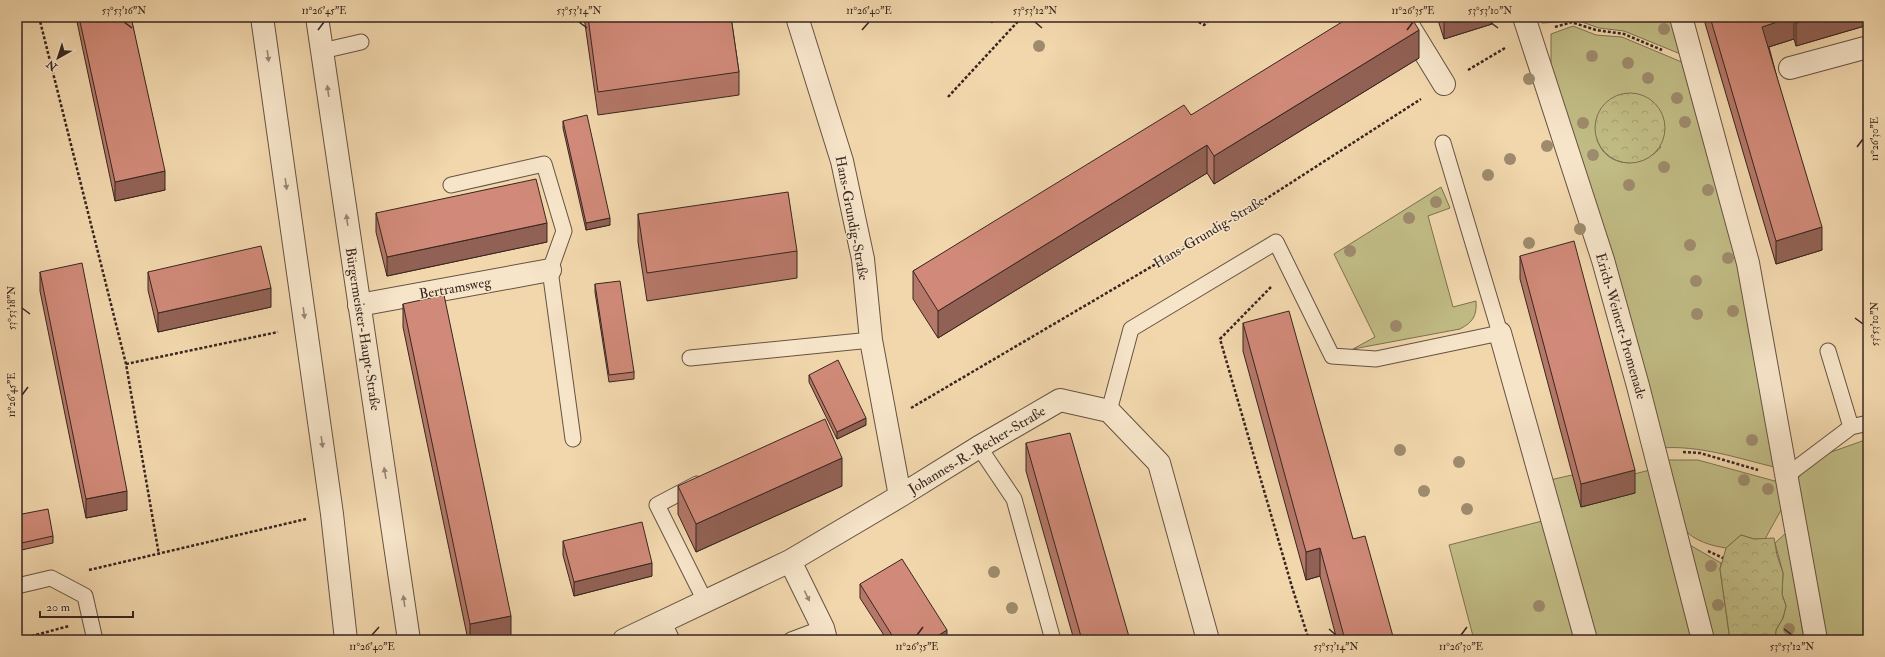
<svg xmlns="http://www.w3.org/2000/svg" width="1885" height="657" viewBox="0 0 1885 657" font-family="'IM FELL Double Pica',serif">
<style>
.green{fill:#c1bc85;stroke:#7c7152;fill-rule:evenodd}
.park{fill:url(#park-crowns);stroke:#7c7152}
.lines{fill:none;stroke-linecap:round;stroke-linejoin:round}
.service-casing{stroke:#665243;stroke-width:17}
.pedestrian-casing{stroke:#665243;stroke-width:24}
.minor-casing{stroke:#665243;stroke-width:24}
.tertiary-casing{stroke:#665243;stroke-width:24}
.path{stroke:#372620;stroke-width:2.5;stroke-dasharray:3 2;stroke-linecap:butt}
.service{stroke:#f7e5ca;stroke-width:15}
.pedestrian{stroke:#f7e5ca;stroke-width:22}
.minor{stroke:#f7e5ca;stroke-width:22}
.tertiary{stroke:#f7e5ca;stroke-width:22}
.tree{fill:#9e8b6d}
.wall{fill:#b47768;stroke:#372620}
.shaded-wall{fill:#926155;stroke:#372620}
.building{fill:#d18a79;stroke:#372620}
.oneway{fill:#978675}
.ticks{fill:none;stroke:#372620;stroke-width:1.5}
.labels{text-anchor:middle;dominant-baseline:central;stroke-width:3;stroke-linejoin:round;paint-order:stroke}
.street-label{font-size:14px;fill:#372620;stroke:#f7e5ca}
.neatline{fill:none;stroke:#372620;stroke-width:1.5}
.ticks-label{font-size:10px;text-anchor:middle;fill:#372620}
</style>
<defs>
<pattern id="park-crowns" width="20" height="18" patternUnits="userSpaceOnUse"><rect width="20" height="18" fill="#c1bc85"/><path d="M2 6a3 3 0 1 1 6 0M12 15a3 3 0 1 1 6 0" fill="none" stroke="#a6a173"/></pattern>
</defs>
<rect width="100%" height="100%" fill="#f2d7ad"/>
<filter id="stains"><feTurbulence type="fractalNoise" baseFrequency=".005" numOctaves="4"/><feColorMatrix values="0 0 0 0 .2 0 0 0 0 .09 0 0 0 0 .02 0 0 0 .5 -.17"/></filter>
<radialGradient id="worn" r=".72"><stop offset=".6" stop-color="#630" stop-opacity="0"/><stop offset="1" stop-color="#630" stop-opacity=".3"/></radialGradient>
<path class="green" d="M 1535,17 L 1572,17 L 1559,22 L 1542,23 Z
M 1598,17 L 1675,17 L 1683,55 L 1624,31 L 1599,28 L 1582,22 Z
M 1573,26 L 1596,35 L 1622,37 L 1684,63 L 1732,235 L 1774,467 C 1737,458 1699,445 1661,448 L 1551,74 L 1551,34 ZM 1597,140 L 1661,147 C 1647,164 1619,170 1603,151 C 1601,149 1599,144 1597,140 Z
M 1441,187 L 1450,208 L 1428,216 L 1453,307 L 1476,301 C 1477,316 1473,322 1460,329 L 1353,349 L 1375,337 L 1334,254 Z
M 1868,439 L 1868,640 L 1825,640 L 1795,481 L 1817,457 Z
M 1665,460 L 1698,460 L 1782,483 L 1786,501 L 1765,539 L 1754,539 L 1741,535 L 1726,548 C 1712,546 1694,541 1684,529 C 1680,523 1668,471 1665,460 Z
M 1650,470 L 1697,640 L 1594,640 L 1550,480 L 1572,475 L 1630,475 Z
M 1546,520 L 1578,640 L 1474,640 L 1449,545 Z
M 1787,532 L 1804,640 L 1775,640 L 1776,630 L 1783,618 L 1786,606 L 1782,594 L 1783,573 L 1775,543 Z
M 1688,544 L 1721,563 L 1720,569 L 1730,640 L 1712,640 Z"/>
<path class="park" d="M1595 128a35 35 0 1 1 70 0a35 35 0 1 1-70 0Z
M 1741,535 L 1754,539 L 1774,538 L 1777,555 L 1783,573 L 1782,594 L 1786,606 L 1783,618 L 1776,630 L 1775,640 L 1730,640 L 1720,569 L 1726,548 Z"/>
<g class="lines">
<defs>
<path id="service" d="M 322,51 L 361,42
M 451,185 L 544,164 L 564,231 L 550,270 L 573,439
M 1828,351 L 1851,427 L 1868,423
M 690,358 L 871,340
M 1109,411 L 1131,329 L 1276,242 L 1332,356 L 1376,359 L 1500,333 L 1443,143
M 979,447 L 1014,499 L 1053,640
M 1786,476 L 1851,427
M 697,484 L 657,505 L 705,601
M 17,586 L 51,578 L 85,596 L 95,640
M 663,621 L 672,640
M 791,640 L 823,628"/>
<path id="pedestrian" d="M 1403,17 L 1444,84
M 1524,17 L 1603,260 L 1638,386 L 1703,640
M 1681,17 L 1748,263 L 1816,640
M 1790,68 L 1868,47
M 1500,333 L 1586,640"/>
<path id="minor" d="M 797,17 L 842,161 L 863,259 L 871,340 L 900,496
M 359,305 L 550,270
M 790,561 L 823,628 L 826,640
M 624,640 L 790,561 L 900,496 L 979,447 L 1060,400 L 1109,411 L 1159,463 L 1208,640"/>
<path id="tertiary" d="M 262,17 L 332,514 L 346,640
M 317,17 L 409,640"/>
</defs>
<use href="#service" class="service-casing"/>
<use href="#pedestrian" class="pedestrian-casing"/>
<use href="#minor" class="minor-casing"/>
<use href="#tertiary" class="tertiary-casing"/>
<path class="path" d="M 39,17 L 126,364 L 159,555
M 1190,17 L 1204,25 L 1213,17
M 1574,23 L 1596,30 L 1624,34 L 1662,50
M 1555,27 L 1589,17
M 1468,70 L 1505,48
M 948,97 L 1022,17
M 1271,287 L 1220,339 L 1292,587 L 1309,640
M 126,364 L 278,332
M 911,408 L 1258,204 L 1421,99
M 1683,452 L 1700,453 L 1758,470
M 1708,551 L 1723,558
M 89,570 L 306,519
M 17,640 L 69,626"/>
<use href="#service" class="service"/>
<use href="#pedestrian" class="pedestrian"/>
<use href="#minor" class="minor"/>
<use href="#tertiary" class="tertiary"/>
</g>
<g class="tree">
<circle cx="1664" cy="29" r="6"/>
<circle cx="1039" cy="46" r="6"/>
<circle cx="1592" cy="56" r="6"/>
<circle cx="1628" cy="63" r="6"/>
<circle cx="1648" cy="78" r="6"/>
<circle cx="1529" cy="79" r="6"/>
<circle cx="1677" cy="98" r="6"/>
<circle cx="1685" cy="122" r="6"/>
<circle cx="1583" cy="123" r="6"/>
<circle cx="1547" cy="146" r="6"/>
<circle cx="1593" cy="155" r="6"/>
<circle cx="1510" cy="159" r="6"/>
<circle cx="1664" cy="167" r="6"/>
<circle cx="1488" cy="175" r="6"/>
<circle cx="1629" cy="185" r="6"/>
<circle cx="1708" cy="190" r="6"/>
<circle cx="1436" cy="202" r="6"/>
<circle cx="1409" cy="218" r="6"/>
<circle cx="1580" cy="229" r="6"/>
<circle cx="1529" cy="243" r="6"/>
<circle cx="1690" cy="245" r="6"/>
<circle cx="1350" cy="251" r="6"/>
<circle cx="1728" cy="258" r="6"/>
<circle cx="1696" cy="281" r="6"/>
<circle cx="1733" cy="311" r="6"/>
<circle cx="1697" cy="314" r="6"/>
<circle cx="1396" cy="326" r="6"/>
<circle cx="1752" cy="440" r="6"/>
<circle cx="1400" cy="450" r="6"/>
<circle cx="1459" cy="462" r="6"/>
<circle cx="1744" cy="480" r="6"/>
<circle cx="1768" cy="489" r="6"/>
<circle cx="1424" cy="491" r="6"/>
<circle cx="1467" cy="509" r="6"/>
<circle cx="1711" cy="566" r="6"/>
<circle cx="994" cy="572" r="6"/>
<circle cx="1718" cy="605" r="6"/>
<circle cx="1539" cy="606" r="6"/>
<circle cx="1012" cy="608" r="6"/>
<circle cx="1789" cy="629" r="6"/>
</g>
<path class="wall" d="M 76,17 L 131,17 L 165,190 L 115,201 Z
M 584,17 L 731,17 L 739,72 L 739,95 L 598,115 Z
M 985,17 L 997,17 L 992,23 Z
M 1437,17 L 1492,17 L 1492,24 L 1444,39 Z
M 1705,17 L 1868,17 L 1868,25 L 1796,46 L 1794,39 L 1769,47 L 1822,250 L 1776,264 L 1705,23 Z
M 1419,58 L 1214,184 L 1207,173 L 938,338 L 913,299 L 913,271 L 1191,115 Z
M 563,121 L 610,225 L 586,230 L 563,128 Z
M 376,213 L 547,242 L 387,276 L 376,232 Z
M 638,214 L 797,251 L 797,278 L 647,301 L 638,242 Z
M 1520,256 L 1635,493 L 1581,507 L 1520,279 Z
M 40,272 L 127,510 L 86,518 L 40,291 Z
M 148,272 L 271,307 L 158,332 L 148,290 Z
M 595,284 L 634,372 L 634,379 L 609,382 L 595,292 Z
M 403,304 L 511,639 L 505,640 L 468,640 L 403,327 Z
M 1243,323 L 1353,539 L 1394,640 L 1337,640 L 1320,576 L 1306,580 L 1243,351 Z
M 809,375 L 866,425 L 837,439 L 809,382 Z
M 1026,443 L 1130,640 L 1074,640 L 1026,471 Z
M 678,486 L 842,486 L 696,552 L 678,514 Z
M 17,515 L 53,536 L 53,543 L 17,551 Z
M 563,541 L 652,576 L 574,596 L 563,555 Z
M 860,584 L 947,640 L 887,640 L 860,598 Z"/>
<path class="shaded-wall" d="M 992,17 L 997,17 L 992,23 Z
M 1444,17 L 1492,17 L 1492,24 L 1444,39 Z
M 1792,17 L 1794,17 L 1794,39 L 1762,49 L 1762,27 Z
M 1817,17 L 1868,17 L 1868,25 L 1796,46 L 1796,23 Z
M 1419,30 L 1419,58 L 1214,184 L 1214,156 Z
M 1207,145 L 1207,173 L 938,338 L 938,311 Z
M 165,171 L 165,190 L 115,201 L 115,182 Z
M 610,218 L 610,225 L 586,230 L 586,223 Z
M 547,223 L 547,242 L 387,276 L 387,257 Z
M 1822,227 L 1822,250 L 1776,264 L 1776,241 Z
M 271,288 L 271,307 L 158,332 L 158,313 Z
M 866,418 L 866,425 L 837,439 L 837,432 Z
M 842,458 L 842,486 L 696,552 L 696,524 Z
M 1635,470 L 1635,493 L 1581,507 L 1581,484 Z
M 127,491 L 127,510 L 86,518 L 86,499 Z
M 1320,548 L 1320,576 L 1306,580 L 1306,552 Z
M 652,563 L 652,576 L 574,596 L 574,582 Z
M 511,616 L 511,639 L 505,640 L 470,640 L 470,624 Z
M 947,630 L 947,640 L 931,640 Z"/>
<path class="building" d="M 79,17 L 131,17 L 165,171 L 115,182 Z
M 588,17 L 731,17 L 739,72 L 598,92 Z
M 1350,17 L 1411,17 L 1419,30 L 1214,156 L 1207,145 L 938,311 L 913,271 L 1184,105 L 1191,115 Z
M 1710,17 L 1792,17 L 1762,27 L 1822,227 L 1776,241 Z
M 1794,17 L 1817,17 L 1796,23 Z
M 587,115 L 610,218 L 586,223 L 563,121 Z
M 536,179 L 547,223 L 387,257 L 376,213 Z
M 788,192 L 797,251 L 647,273 L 638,214 Z
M 1574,241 L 1635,470 L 1581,484 L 1520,256 Z
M 261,246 L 271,288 L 158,313 L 148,272 Z
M 82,263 L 127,491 L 86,499 L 40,272 Z
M 620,281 L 634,372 L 609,375 L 595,284 Z
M 444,295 L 511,616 L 470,624 L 403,304 Z
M 1289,311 L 1353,539 L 1365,536 L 1394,640 L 1345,640 L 1320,548 L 1306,552 L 1243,323 Z
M 838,360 L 866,418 L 837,432 L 809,375 Z
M 825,419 L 842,458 L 696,524 L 678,486 Z
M 1070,433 L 1130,640 L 1082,640 L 1026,443 Z
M 48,509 L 53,536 L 17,544 L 17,515 Z
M 642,522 L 652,563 L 574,582 L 563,541 Z
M 902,559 L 947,630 L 931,640 L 895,640 L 860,584 Z"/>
<defs><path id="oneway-solid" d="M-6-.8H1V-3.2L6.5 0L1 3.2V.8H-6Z"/></defs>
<g class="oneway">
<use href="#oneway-solid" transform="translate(268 56) rotate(82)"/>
<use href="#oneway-solid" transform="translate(328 91) rotate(-98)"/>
<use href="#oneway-solid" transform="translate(286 184) rotate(82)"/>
<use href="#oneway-solid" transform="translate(347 220) rotate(-98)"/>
<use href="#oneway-solid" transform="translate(304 313) rotate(82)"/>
<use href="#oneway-solid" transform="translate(322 442) rotate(82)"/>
<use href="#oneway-solid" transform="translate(385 473) rotate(-99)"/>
<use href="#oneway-solid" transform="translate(807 596) rotate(64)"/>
<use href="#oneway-solid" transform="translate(404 601) rotate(-98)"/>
</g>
<path class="ticks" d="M 124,22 L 132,28M 579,22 L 587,28M 1035,22 L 1042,28M 1490,22 L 1498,28M 318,30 L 324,22M 862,30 L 869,22M 1407,30 L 1413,22M 1857,147 L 1863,139M 22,308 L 30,314M 1855,318 L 1863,324M 22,395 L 28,387M 1329,629 L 1336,635M 1784,629 L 1792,635M 372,635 L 379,627M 917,635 L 923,627M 1461,635 L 1467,627"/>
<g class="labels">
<g class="street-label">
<text transform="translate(852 218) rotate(79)">Hans-Grundig-Straße</text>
<text transform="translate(1209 232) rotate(-31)">Hans-Grundig-Straße</text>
<text transform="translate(455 288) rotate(-10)">Bertramsweg</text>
<text transform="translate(1621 326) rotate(74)">Erich-Weinert-Promenade</text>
<text transform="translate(363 329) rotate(81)">Bürgermeister-Haupt-Straße</text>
<text transform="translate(977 450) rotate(-31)">Johannes-R.-Becher-Straße</text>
</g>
</g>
<rect width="1885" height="657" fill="none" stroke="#f2d7ad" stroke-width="44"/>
<g transform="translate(58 58) rotate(219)" stroke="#f7e5ca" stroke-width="3" paint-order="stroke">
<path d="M0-3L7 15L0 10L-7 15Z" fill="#372620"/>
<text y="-6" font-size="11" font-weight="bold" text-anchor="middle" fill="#372620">N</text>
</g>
<path d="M40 611v6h93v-6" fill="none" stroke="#372620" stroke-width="2"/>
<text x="46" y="611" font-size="12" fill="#372620" stroke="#f7e5ca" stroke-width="3" paint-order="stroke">20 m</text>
<rect x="22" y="22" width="1841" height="613" class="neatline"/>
<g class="ticks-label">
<text x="124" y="14">53°53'16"N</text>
<text x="324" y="14">11°26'45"E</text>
<text x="579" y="14">53°53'14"N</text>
<text x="869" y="14">11°26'40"E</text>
<text x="1035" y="14">53°53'12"N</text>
<text x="1413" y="14">11°26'35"E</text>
<text x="1490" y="14">53°53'10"N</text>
<text transform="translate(1874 139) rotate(-90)" y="4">11°26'30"E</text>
<text transform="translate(11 308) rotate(-90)" y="4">53°53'18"N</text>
<text transform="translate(1874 324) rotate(-90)" y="4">53°53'10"N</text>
<text transform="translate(11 395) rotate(-90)" y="4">11°26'45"E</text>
<text x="372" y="650">11°26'40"E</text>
<text x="917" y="650">11°26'35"E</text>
<text x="1336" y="650">53°53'14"N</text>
<text x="1461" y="650">11°26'30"E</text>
<text x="1792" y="650">53°53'12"N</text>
</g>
<rect width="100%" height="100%" filter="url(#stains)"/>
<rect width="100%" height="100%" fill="url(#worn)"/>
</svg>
